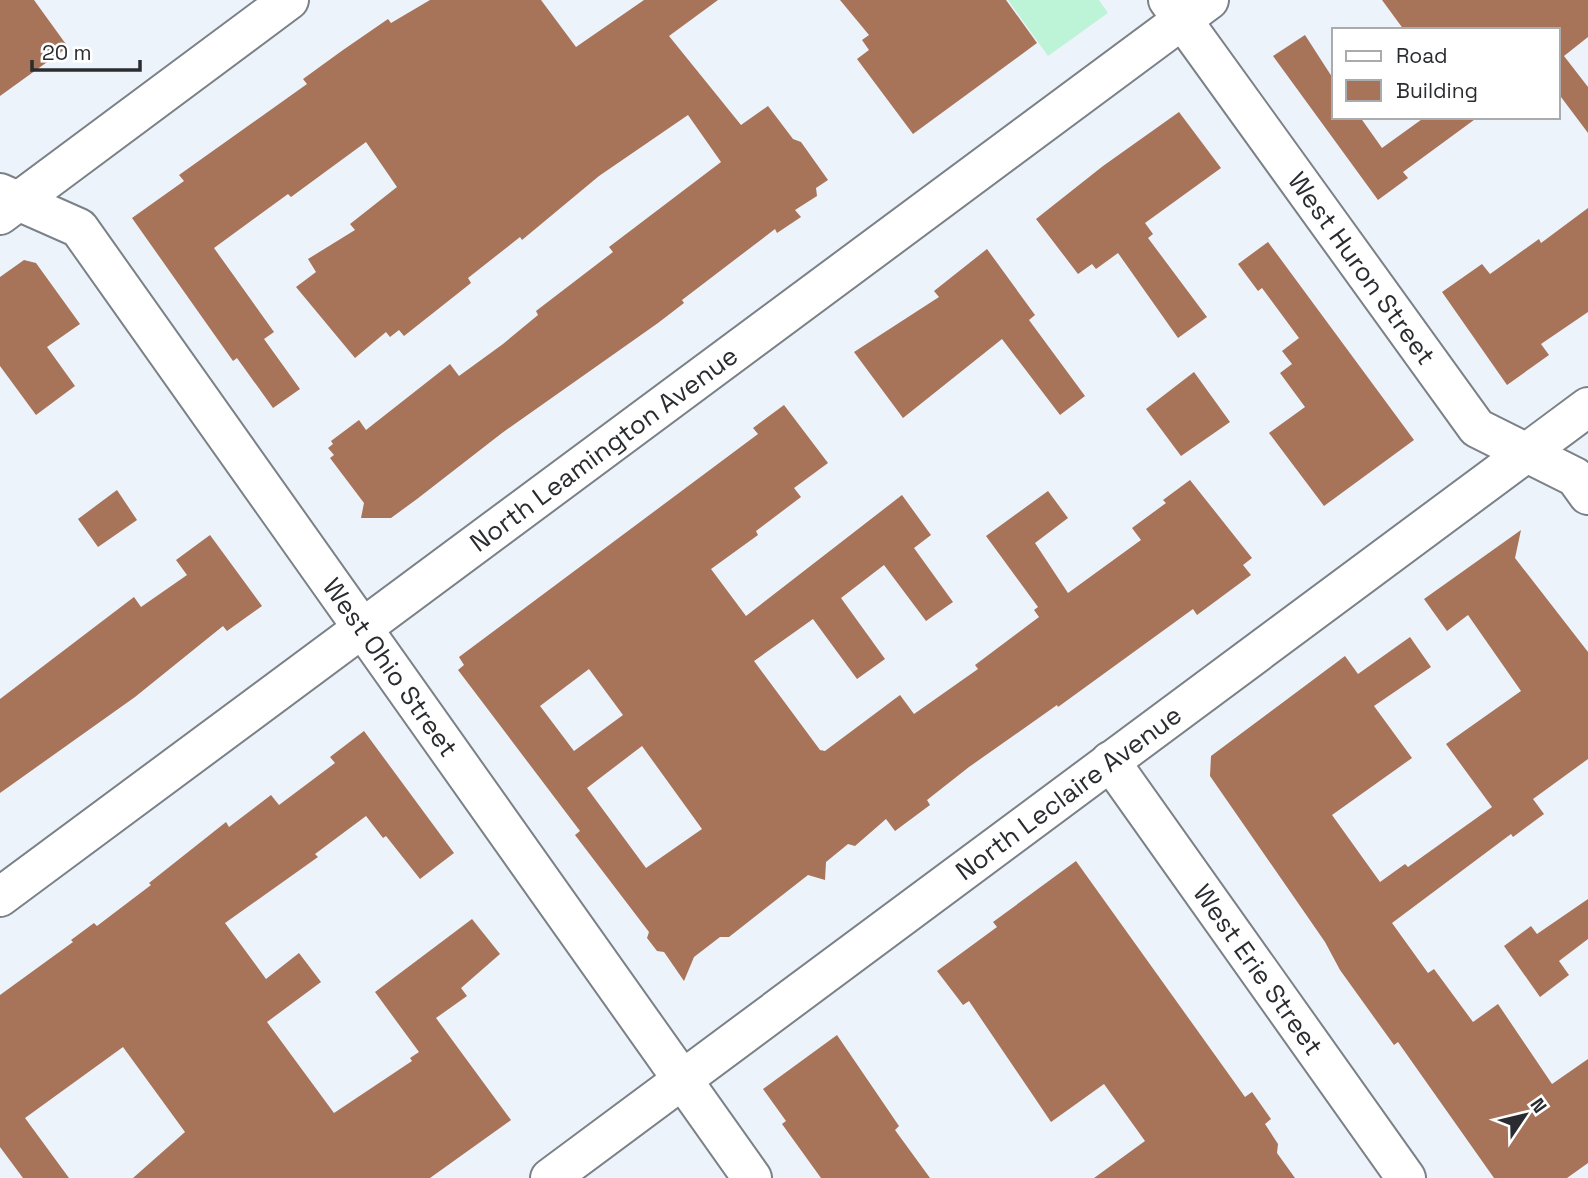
<svg xmlns="http://www.w3.org/2000/svg" width="1588" height="1178" viewBox="0 0 1588 1178" font-family="'Space Grotesk',sans-serif">
<style>
.green{fill:#bdf3d7}
.building{fill:#a77359;fill-rule:evenodd}
.lines{fill:none;stroke-linecap:round;stroke-linejoin:round}
.minor-casing{stroke:#7b8187;stroke-width:42}
.tertiary-casing{stroke:#7b8187;stroke-width:42}
.minor{stroke:#fff;stroke-width:38}
.tertiary{stroke:#fff;stroke-width:38}
.labels{text-anchor:middle;dominant-baseline:central;stroke-width:7;stroke-linejoin:round;paint-order:stroke}
.street-label{font-size:26px;fill:#2a2c2f;stroke:#fff}
</style>
<rect width="100%" height="100%" fill="#edf3fa"/>
<path class="green" d="M 1008,0 L 1099,0 L 1108,13 L 1048,56 Z"/>
<path class="building" d="M 0,0 L 34,0 L 68,47 L 0,96 Z
M 430,0 L 541,0 L 576,47 L 644,0 L 718,0 L 669,36 L 741,125 L 768,106 L 793,139 L 801,142 L 828,180 L 816,188 L 817,196 L 795,210 L 801,217 L 777,233 L 775,229 L 682,300 L 684,303 L 658,323 L 502,433 L 417,499 L 391,518 L 361,518 L 364,503 L 330,458 L 334,455 L 328,448 L 333,444 L 331,441 L 359,420 L 366,430 L 450,364 L 459,376 L 503,344 L 538,315 L 536,311 L 613,252 L 609,247 L 721,162 L 688,115 L 599,176 L 522,240 L 520,237 L 468,278 L 471,283 L 404,336 L 399,330 L 390,337 L 386,332 L 355,358 L 296,287 L 316,272 L 308,259 L 355,230 L 350,224 L 397,187 L 366,142 L 291,197 L 288,194 L 214,248 L 274,332 L 264,339 L 300,389 L 273,408 L 237,358 L 233,361 L 132,218 L 184,181 L 179,175 L 307,84 L 303,79 L 343,50 L 388,19 L 391,23 Z
M 840,0 L 1006,0 L 1037,43 L 913,134 L 857,59 L 869,50 L 862,40 L 869,35 Z
M 1382,0 L 1588,0 L 1588,37 L 1564,56 L 1588,87 L 1588,133 L 1558,93 L 1558,30 L 1404,30 Z
M 1305,35 L 1334,80 L 1334,117 L 1360,117 L 1382,148 L 1425,117 L 1478,117 L 1403,172 L 1408,178 L 1378,200 L 1273,56 Z
M 1179,112 L 1221,168 L 1145,223 L 1153,234 L 1148,238 L 1207,317 L 1178,338 L 1118,253 L 1096,269 L 1092,264 L 1078,274 L 1036,219 L 1103,166 Z
M 1588,208 L 1588,312 L 1541,344 L 1549,355 L 1507,385 L 1442,292 L 1482,264 L 1490,274 L 1539,239 L 1541,243 Z
M 1268,242 L 1414,440 L 1324,506 L 1269,433 L 1305,407 L 1280,373 L 1292,364 L 1282,351 L 1299,338 L 1262,288 L 1258,291 L 1238,264 Z
M 987,249 L 1035,315 L 1029,320 L 1085,396 L 1060,415 L 1002,339 L 903,418 L 854,352 L 939,297 L 934,291 Z
M 24,260 L 36,263 L 80,324 L 47,347 L 75,386 L 36,415 L 0,366 L 0,277 Z
M 1194,372 L 1230,422 L 1181,456 L 1146,409 Z
M 784,405 L 828,463 L 794,488 L 801,497 L 756,531 L 758,535 L 711,569 L 746,616 L 902,495 L 931,535 L 914,548 L 953,602 L 926,621 L 884,565 L 841,598 L 885,659 L 857,679 L 813,619 L 754,661 L 820,750 L 825,751 L 900,695 L 914,714 L 978,669 L 975,665 L 1039,617 L 1034,610 L 1038,607 L 986,536 L 1048,491 L 1068,518 L 1035,543 L 1068,593 L 1141,540 L 1132,528 L 1166,503 L 1163,500 L 1190,480 L 1252,558 L 1243,565 L 1251,575 L 1197,615 L 1193,609 L 1058,707 L 1057,705 L 969,767 L 927,800 L 930,805 L 895,831 L 886,819 L 855,846 L 848,844 L 826,862 L 825,880 L 808,875 L 729,937 L 720,937 L 694,957 L 684,981 L 664,952 L 657,951 L 647,938 L 649,932 L 575,835 L 580,831 L 458,670 L 464,665 L 459,657 L 758,434 L 753,428 ZM 589,669 L 623,715 L 574,751 L 540,706 ZM 642,746 L 702,829 L 646,868 L 587,788 Z
M 117,490 L 137,520 L 98,547 L 78,519 Z
M 1521,530 L 1515,558 L 1588,652 L 1588,759 L 1533,799 L 1544,814 L 1513,837 L 1511,834 L 1392,923 L 1428,973 L 1434,969 L 1473,1022 L 1498,1004 L 1552,1084 L 1588,1059 L 1588,1163 L 1567,1178 L 1494,1178 L 1398,1042 L 1394,1045 L 1340,970 L 1325,942 L 1210,776 L 1211,756 L 1345,656 L 1358,674 L 1410,637 L 1431,667 L 1374,706 L 1412,758 L 1332,815 L 1380,882 L 1405,864 L 1408,867 L 1492,807 L 1446,744 L 1521,691 L 1468,615 L 1447,631 L 1424,599 Z
M 210,535 L 262,606 L 227,631 L 223,626 L 135,697 L 0,793 L 0,699 L 134,597 L 141,607 L 187,575 L 176,560 Z
M 364,731 L 454,853 L 420,879 L 386,836 L 383,838 L 366,816 L 315,854 L 318,857 L 225,923 L 266,979 L 299,953 L 321,982 L 267,1022 L 334,1113 L 412,1061 L 410,1058 L 419,1052 L 375,992 L 472,919 L 500,954 L 461,988 L 467,996 L 436,1018 L 511,1120 L 430,1178 L 133,1178 L 185,1132 L 123,1047 L 25,1118 L 69,1178 L 23,1178 L 0,1147 L 0,995 L 73,942 L 71,940 L 94,923 L 97,926 L 151,885 L 149,883 L 226,822 L 229,827 L 271,795 L 279,805 L 335,763 L 330,757 Z
M 1076,861 L 1245,1097 L 1252,1092 L 1271,1119 L 1265,1124 L 1278,1144 L 1277,1153 L 1295,1178 L 1094,1178 L 1145,1141 L 1104,1084 L 1051,1122 L 969,1001 L 963,1005 L 937,971 L 997,927 L 993,922 Z
M 1588,899 L 1588,939 L 1559,961 L 1569,975 L 1540,997 L 1504,946 L 1531,926 L 1537,934 Z
M 837,1035 L 899,1126 L 895,1130 L 930,1178 L 821,1178 L 782,1124 L 786,1121 L 763,1089 Z"/>
<g class="lines">
<defs>
<g id="minor">
<path id="s1" d="M 1168,0 L 1477,428 L 1575,477 L 1588,495"/>
<path id="s2" d="M 0,193 L 79,228 L 752,1178"/>
<path id="s3" d="M 1110,761 L 1406,1178"/>
<path id="s4" d="M 0,897 L 1209,0"/>
<path id="s5" d="M 550,1178 L 1588,407"/>
</g>
<path id="tertiary" d="M 0,215 L 289,0"/>
</defs>
<use href="#minor" class="minor-casing"/>
<use href="#tertiary" class="tertiary-casing"/>
<use href="#minor" class="minor"/>
<use href="#tertiary" class="tertiary"/>
</g>
<g class="labels">
<g class="street-label">
<text stroke="none"><textPath href="#s1" startOffset="331">West Huron Street</textPath></text>
<text stroke="none"><textPath href="#s4" startOffset="752">North Leamington Avenue</textPath></text>
<text stroke="none"><textPath href="#s2" startOffset="625">West Ohio Street</textPath></text>
<text stroke="none"><textPath href="#s5" startOffset="646">North Leclaire Avenue</textPath></text>
<text stroke="none"><textPath href="#s3" startOffset="256">West Erie Street</textPath></text>
</g>
</g>
<rect x="1332" y="28" width="228" height="91" fill="#ffffff" stroke="#aaabac" stroke-width="2"/>
<rect x="1346" y="51" width="35" height="10" fill="#ffffff" stroke="#aaabac" stroke-width="2"/>
<text x="1396" y="63" font-size="21" fill="#2a2c2f">Road</text>
<rect x="1346" y="80" width="35" height="21" fill="#a77359" stroke="#aaabac" stroke-width="2"/>
<text x="1396" y="98" font-size="21" fill="#2a2c2f">Building</text>
<g transform="translate(1525 1115) rotate(55)" stroke="#ffffff" stroke-width="5" paint-order="stroke">
<path d="M0-5L12 26L0 18L-12 26Z" fill="#2a2c2f"/>
<text y="-10" font-size="19" font-weight="bold" text-anchor="middle" fill="#2a2c2f">N</text>
</g>
<path d="M32 60v10h108v-10" fill="none" stroke="#2a2c2f" stroke-width="3.5"/>
<text x="42" y="60" font-size="21" fill="#2a2c2f" stroke="#ffffff" stroke-width="5" paint-order="stroke">20 m</text>
</svg>
